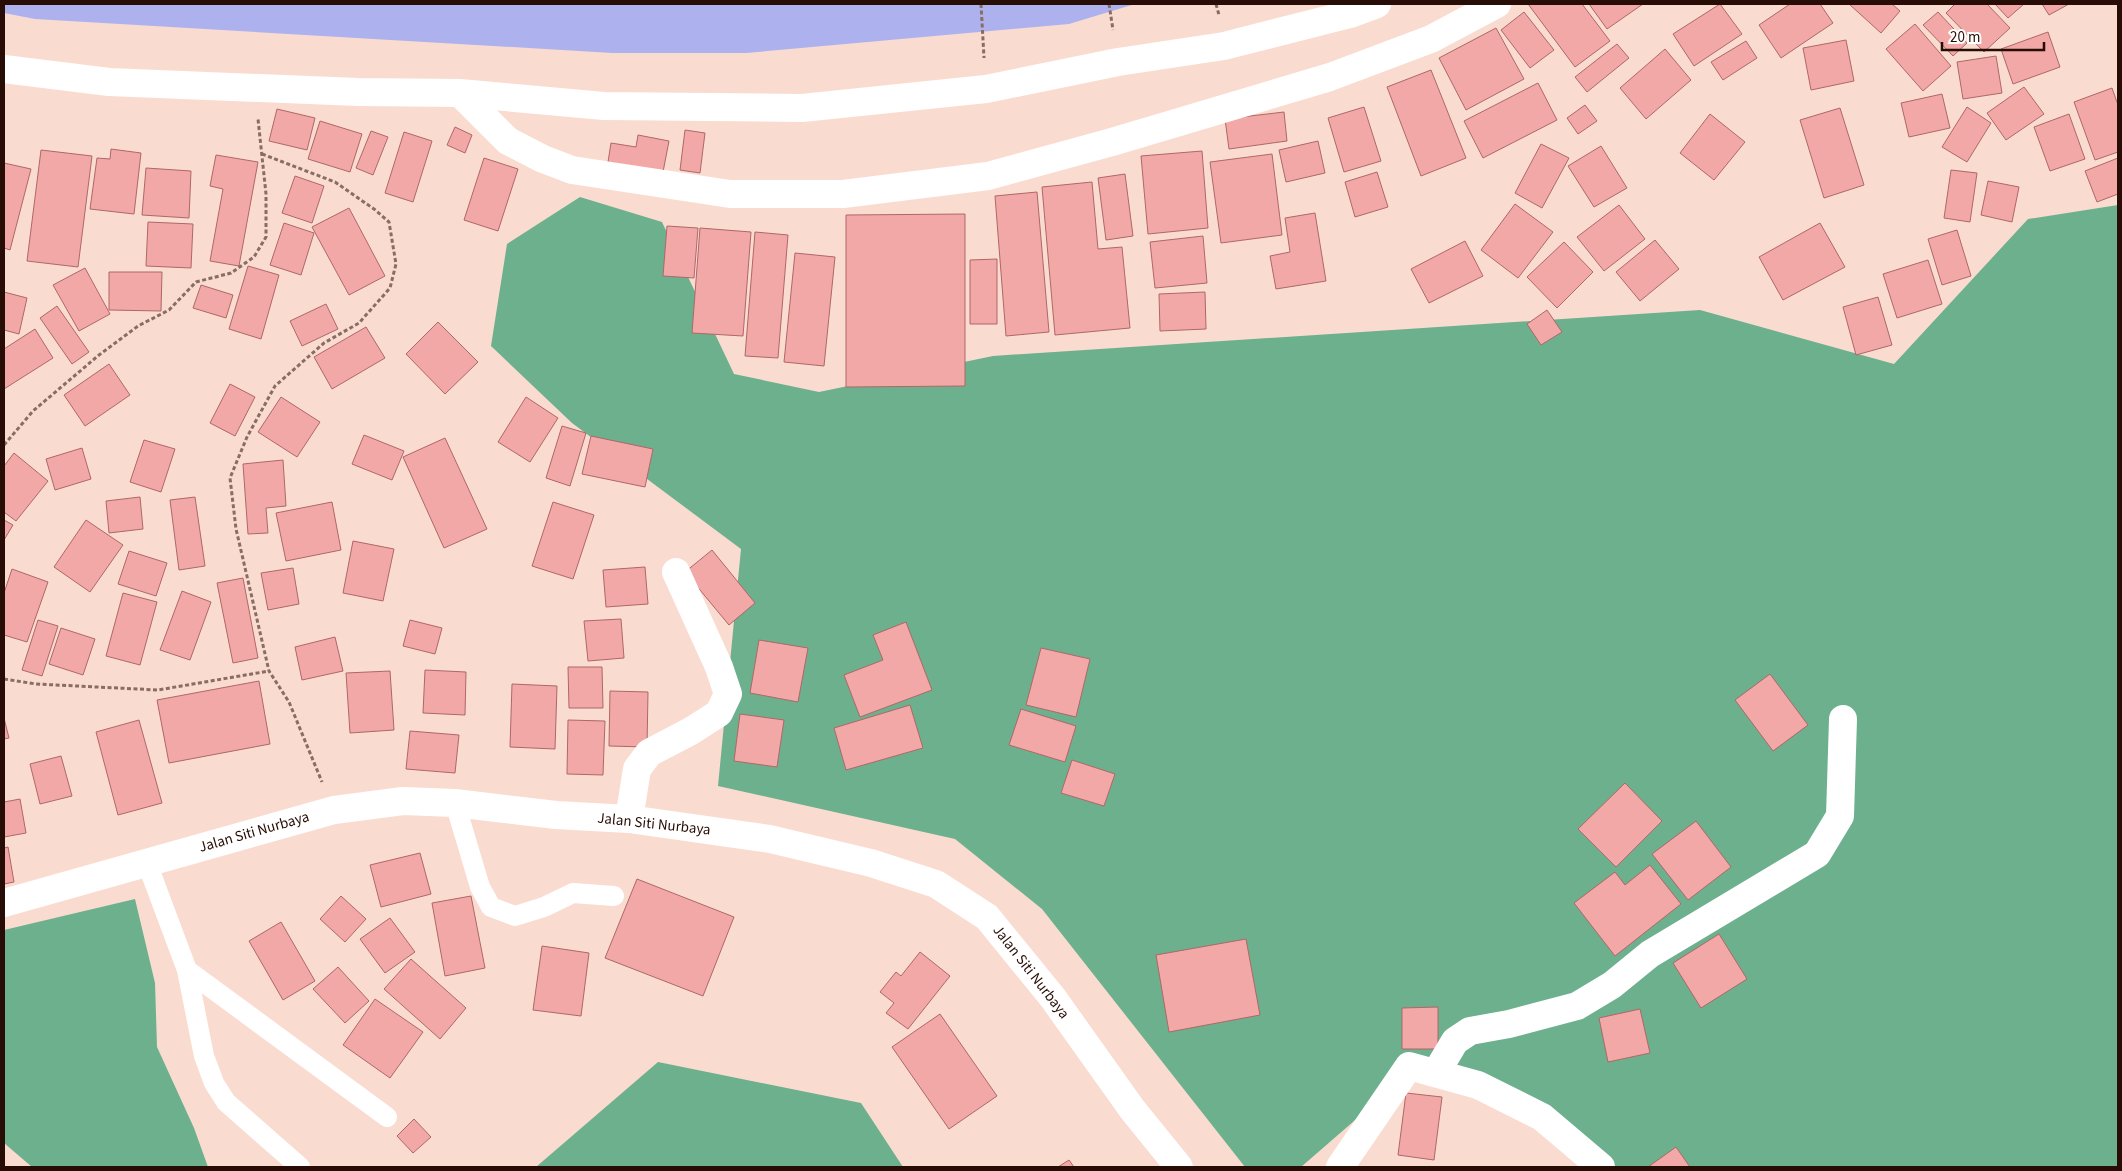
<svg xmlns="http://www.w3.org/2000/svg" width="2122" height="1171" viewBox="0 0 2122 1171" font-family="'Source Sans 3',sans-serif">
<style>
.forest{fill:#6cb08d}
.water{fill:#adb2ef}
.building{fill:#f1a8a6;stroke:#af6767}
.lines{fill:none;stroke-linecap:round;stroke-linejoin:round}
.path{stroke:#896d63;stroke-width:3;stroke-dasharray:4 2.5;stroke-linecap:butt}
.lane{stroke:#fff;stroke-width:20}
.street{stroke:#fff;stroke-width:28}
.secondary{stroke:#fff;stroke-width:28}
.labels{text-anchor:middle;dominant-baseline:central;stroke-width:4;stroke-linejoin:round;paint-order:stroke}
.street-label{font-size:15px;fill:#270d05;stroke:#fff}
</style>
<rect width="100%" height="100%" fill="#fadbd0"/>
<path class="forest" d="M 580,197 L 662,222 L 734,374 L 819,392 L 993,356 L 1700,310 L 1894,364 L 2028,219 L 2118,205 L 2118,1167 L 1608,1167 L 1422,1062 L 1301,1167 L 1245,1167 L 1042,909 L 955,839 L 718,786 L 741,549 L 572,423 L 491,346 L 507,244 Z
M 135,899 L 155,983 L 157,1047 L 194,1128 L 208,1167 L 32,1167 L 4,1143 L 4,930 Z
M 658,1062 L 861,1103 L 903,1167 L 536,1167 Z"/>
<path class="water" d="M 4,4 L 1135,4 L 1069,24 L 746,53 L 612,53 L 35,19 L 4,13 Z"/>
<path class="building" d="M 1528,4 L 1582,4 L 1610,41 L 1575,67 Z
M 1589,4 L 1643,4 L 1607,29 Z
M 1720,4 L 1742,34 L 1694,66 L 1673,34 Z
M 1790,4 L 1820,4 L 1833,23 L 1781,58 L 1759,25 Z
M 1849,4 L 1892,4 L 1900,11 L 1881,33 Z
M 1955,4 L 1987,4 L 2010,28 L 1984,52 L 1946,13 Z
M 1995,4 L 2024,4 L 2008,18 Z
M 2042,4 L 2069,4 L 2049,15 Z
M 1524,12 L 1554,50 L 1530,68 L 1501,30 Z
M 1938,12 L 1967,43 L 1953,56 L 1923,25 Z
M 1915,24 L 1951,66 L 1923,91 L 1886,49 Z
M 1496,28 L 1524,79 L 1466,110 L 1439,58 Z
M 2048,32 L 2060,67 L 2013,84 L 2001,49 Z
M 1846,40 L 1854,81 L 1811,90 L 1803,48 Z
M 1746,41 L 1757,58 L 1723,80 L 1711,62 Z
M 1617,44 L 1629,58 L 1587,92 L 1575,77 Z
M 1665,49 L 1691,80 L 1646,119 L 1620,88 Z
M 1996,56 L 2002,93 L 1963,99 L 1957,62 Z
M 1431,70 L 1466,158 L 1421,176 L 1387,87 Z
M 1538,83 L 1557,120 L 1483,158 L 1464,121 Z
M 2024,87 L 2044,114 L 2006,140 L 1987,113 Z
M 2112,88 L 2118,105 L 2118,152 L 2095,160 L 2074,102 Z
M 1942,94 L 1950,128 L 1909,137 L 1901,103 Z
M 1585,105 L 1597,121 L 1578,134 L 1567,118 Z
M 1364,107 L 1381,161 L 1344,172 L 1328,118 Z
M 1967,107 L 1991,123 L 1967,162 L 1942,147 Z
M 1840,108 L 1864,185 L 1824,198 L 1800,120 Z
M 277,109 L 315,118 L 307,150 L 269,141 Z
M 1284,112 L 1287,141 L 1229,149 L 1225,119 Z
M 1710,114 L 1745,142 L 1714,180 L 1680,153 Z
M 2069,114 L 2085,159 L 2050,171 L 2034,127 Z
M 320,121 L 362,134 L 350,172 L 308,159 Z
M 455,127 L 472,135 L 465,153 L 447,145 Z
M 685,130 L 705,133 L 700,173 L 680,170 Z
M 371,131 L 388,137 L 373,175 L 356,168 Z
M 404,132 L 432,141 L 413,202 L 385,193 Z
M 638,135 L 669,141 L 663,172 L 608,162 L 611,143 L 636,147 Z
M 1318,141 L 1325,173 L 1286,182 L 1279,150 Z
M 1541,144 L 1569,158 L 1542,208 L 1515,193 Z
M 1601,146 L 1627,188 L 1594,207 L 1568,166 Z
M 111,149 L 141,153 L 134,214 L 90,209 L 97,158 L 110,159 Z
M 41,150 L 92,156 L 78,267 L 27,261 Z
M 1202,151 L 1208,228 L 1148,234 L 1141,156 Z
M 1272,154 L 1282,235 L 1221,243 L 1210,162 Z
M 216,155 L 258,162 L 239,266 L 210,261 L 223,189 L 210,186 Z
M 484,158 L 518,169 L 498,231 L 464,220 Z
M 2118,158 L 2118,194 L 2097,202 L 2085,171 Z
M 4,163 L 31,169 L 10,250 L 4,248 Z
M 146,168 L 191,171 L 189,218 L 142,215 Z
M 1951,170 L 1977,173 L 1970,222 L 1944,218 Z
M 1377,172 L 1388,207 L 1355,217 L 1345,182 Z
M 1125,174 L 1133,236 L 1106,240 L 1098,178 Z
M 295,176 L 324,186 L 312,223 L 282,213 Z
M 1988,181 L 2019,187 L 2012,222 L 1981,215 Z
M 1092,182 L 1098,249 L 1122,247 L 1130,328 L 1055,335 L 1042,187 Z
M 1037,192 L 1049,332 L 1006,336 L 995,196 Z
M 1515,204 L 1553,232 L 1518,278 L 1481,250 Z
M 1619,205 L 1645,239 L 1604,271 L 1577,237 Z
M 349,208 L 385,276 L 349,295 L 312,227 Z
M 1315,213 L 1326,281 L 1276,289 L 1270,256 L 1290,252 L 1285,218 Z
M 965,214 L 965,386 L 846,387 L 846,215 Z
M 148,222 L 193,224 L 191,268 L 146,266 Z
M 284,223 L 314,233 L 301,275 L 270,265 Z
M 1820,223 L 1845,267 L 1783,300 L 1759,257 Z
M 667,226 L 698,228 L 694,278 L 663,276 Z
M 700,228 L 751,232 L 743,336 L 692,333 Z
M 1957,230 L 1971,276 L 1942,285 L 1928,239 Z
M 755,232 L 788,235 L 778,358 L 745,356 Z
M 1203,236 L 1207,283 L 1155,288 L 1150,242 Z
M 1655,240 L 1679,269 L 1640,301 L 1616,272 Z
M 1465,241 L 1483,276 L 1429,303 L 1411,269 Z
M 1564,242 L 1593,272 L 1557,308 L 1527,277 Z
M 795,253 L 835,257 L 824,366 L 784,362 Z
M 997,259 L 997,324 L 970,324 L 970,260 Z
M 1928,260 L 1942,304 L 1897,318 L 1883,274 Z
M 248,266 L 279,275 L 261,339 L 229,329 Z
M 85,268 L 110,314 L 79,331 L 53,285 Z
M 109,272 L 162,272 L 161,311 L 109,310 Z
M 201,285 L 233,295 L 226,318 L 193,308 Z
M 4,292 L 27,298 L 19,334 L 4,330 Z
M 1205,292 L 1206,329 L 1160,331 L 1159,294 Z
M 1878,297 L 1892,345 L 1856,355 L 1843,307 Z
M 326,304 L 338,329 L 302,346 L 290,321 Z
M 57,306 L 89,352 L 72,364 L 40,318 Z
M 1547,310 L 1562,332 L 1541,345 L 1527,324 Z
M 438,322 L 478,362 L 445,394 L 406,354 Z
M 366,327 L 385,358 L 332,389 L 314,357 Z
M 35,329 L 53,358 L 4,389 L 4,349 Z
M 109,364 L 130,395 L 85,426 L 64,395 Z
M 230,384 L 255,397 L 235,436 L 210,423 Z
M 281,397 L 320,422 L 297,457 L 258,432 Z
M 526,397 L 558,418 L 530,462 L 498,442 Z
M 562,426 L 586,433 L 570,486 L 546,478 Z
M 364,435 L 404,451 L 392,480 L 352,464 Z
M 591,436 L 653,449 L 645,487 L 582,474 Z
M 445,438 L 487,529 L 444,548 L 403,457 Z
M 144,440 L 175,449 L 161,492 L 130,482 Z
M 82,448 L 91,479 L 55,490 L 46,459 Z
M 14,453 L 48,481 L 16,521 L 4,512 L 4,466 Z
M 283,460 L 286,506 L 266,508 L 268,533 L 248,534 L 243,464 Z
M 140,497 L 143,529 L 109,533 L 106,501 Z
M 195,497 L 205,566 L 179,570 L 170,500 Z
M 332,502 L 341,550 L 286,561 L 276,513 Z
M 553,502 L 594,515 L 573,579 L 532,566 Z
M 4,520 L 13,525 L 4,540 Z
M 86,520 L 123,545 L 90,592 L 54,567 Z
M 353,541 L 394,549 L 383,601 L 343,593 Z
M 712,550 L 755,603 L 729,625 L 685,572 Z
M 129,551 L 167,563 L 156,596 L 118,584 Z
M 645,567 L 648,604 L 606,607 L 603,570 Z
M 293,568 L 299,604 L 268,610 L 261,573 Z
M 12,569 L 48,582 L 27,642 L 4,635 L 4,593 Z
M 243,578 L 258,658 L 233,663 L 217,583 Z
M 182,591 L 211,602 L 190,660 L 160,650 Z
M 123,593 L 157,602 L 140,665 L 106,656 Z
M 621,619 L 624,658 L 588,661 L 584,621 Z
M 38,620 L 58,626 L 42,676 L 22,670 Z
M 410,620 L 442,628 L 435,654 L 403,646 Z
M 906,622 L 932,690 L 860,717 L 844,675 L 883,660 L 873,635 Z
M 61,628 L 95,639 L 83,675 L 49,664 Z
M 335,637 L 343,671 L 302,680 L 295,647 Z
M 759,640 L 808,648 L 798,702 L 750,693 Z
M 1041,648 L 1090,659 L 1076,717 L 1026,705 Z
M 568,667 L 602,667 L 603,708 L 569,708 Z
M 425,670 L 466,672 L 465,715 L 423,713 Z
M 390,671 L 394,730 L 350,733 L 346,673 Z
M 1770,674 L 1808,725 L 1773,751 L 1735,700 Z
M 259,681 L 270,744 L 169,763 L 157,700 Z
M 512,684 L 557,686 L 555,749 L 510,747 Z
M 610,691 L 648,692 L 647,747 L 609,746 Z
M 910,705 L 923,748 L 846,770 L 834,728 Z
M 1021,709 L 1076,726 L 1065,762 L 1009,745 Z
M 740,714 L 784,720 L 777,767 L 734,761 Z
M 4,718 L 9,738 L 4,739 Z
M 139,720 L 162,803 L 118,815 L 96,732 Z
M 568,720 L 605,721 L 603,775 L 567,774 Z
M 410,731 L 459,735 L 455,773 L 406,769 Z
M 61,756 L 72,796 L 40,804 L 30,764 Z
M 1072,760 L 1115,774 L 1104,806 L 1061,793 Z
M 1625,783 L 1662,821 L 1616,867 L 1578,829 Z
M 20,799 L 26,833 L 4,837 L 4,802 Z
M 1696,821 L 1731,867 L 1688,900 L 1652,854 Z
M 8,847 L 14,882 L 4,884 L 4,848 Z
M 420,853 L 431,894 L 381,907 L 370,865 Z
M 1650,865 L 1681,904 L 1615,956 L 1574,903 L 1615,872 L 1625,885 Z
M 637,879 L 734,917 L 703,996 L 605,958 Z
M 341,896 L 366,919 L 345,942 L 320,919 Z
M 471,896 L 485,968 L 445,976 L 432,903 Z
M 390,918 L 415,952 L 385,973 L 360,939 Z
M 281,922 L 315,981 L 283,1000 L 249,941 Z
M 1719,934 L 1747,979 L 1701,1008 L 1673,963 Z
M 1246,939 L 1260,1015 L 1169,1032 L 1156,955 Z
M 542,946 L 589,953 L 581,1016 L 533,1010 Z
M 920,952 L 950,976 L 908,1029 L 886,1013 L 894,1003 L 880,992 L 896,972 L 901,976 Z
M 411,959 L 466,1008 L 440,1039 L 384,989 Z
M 338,967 L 369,1001 L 345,1023 L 313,989 Z
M 375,999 L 423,1032 L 390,1078 L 343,1045 Z
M 1438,1007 L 1438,1049 L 1402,1049 L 1402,1008 Z
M 1640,1009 L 1650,1053 L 1608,1062 L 1599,1018 Z
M 940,1014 L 997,1096 L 949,1129 L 892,1047 Z
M 1406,1093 L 1442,1097 L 1434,1160 L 1398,1155 Z
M 414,1119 L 431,1137 L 413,1153 L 397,1136 Z
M 1676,1147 L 1690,1167 L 1648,1167 Z
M 1069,1160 L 1074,1167 L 1058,1167 Z"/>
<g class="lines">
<path class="path" d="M 981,4 L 984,58
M 1109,4 L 1113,30
M 1216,4 L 1219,15
M 262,154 L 335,182 L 374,209 L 389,222 L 396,264 L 390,288 L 359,323 L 324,343 L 275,386 L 247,437 L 230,478 L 236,529 L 269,671 L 289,702 L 322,782
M 4,445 L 33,411 L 99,355 L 138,326 L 169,310 L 196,282 L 231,273 L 254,257 L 266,237 L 266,194 L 258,119
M 4,679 L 36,684 L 158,690 L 269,671"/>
<path class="lane" d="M 455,803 L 480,887 L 491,907 L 515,916 L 544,907 L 573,893 L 614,896
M 147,863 L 187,970 L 204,1056 L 214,1083 L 226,1102 L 300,1167
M 187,970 L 387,1117"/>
<path class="street" d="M 629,819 L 637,769 L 649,753 L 691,731 L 719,713 L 728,694 L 719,667 L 676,572
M 1436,1073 L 1455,1041 L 1470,1031 L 1509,1024 L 1577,1006 L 1612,985 L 1650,954 L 1817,854 L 1840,816 L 1843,719
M 1340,1167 L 1409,1066 L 1478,1085 L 1542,1117 L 1601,1167"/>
<path class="secondary" d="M 4,69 L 109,82 L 358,92 L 460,93 L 604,106 L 802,108 L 986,89 L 1118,62 L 1224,46 L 1350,14 L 1377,4
M 460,93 L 508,141 L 543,159 L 572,170 L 730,194 L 843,194 L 988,176 L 1112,142 L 1330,77 L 1431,39 L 1497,4
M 4,903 L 334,810 L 403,801 L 455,803 L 556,815 L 629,819 L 770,839 L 871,863 L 936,884 L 987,917 L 1053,998 L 1132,1109 L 1179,1167"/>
</g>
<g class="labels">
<g class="street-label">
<text transform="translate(654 824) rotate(6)">Jalan Siti Nurbaya</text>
<text transform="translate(254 832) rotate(-16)">Jalan Siti Nurbaya</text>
<text transform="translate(1031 972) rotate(52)">Jalan Siti Nurbaya</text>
</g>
</g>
<rect width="2122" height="1171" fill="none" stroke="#270d05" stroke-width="10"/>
<path d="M1942 42v8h102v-8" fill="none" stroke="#270d05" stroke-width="2.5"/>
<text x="1950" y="42" font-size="15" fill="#270d05" stroke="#ffffff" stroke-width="4" paint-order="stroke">20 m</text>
</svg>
